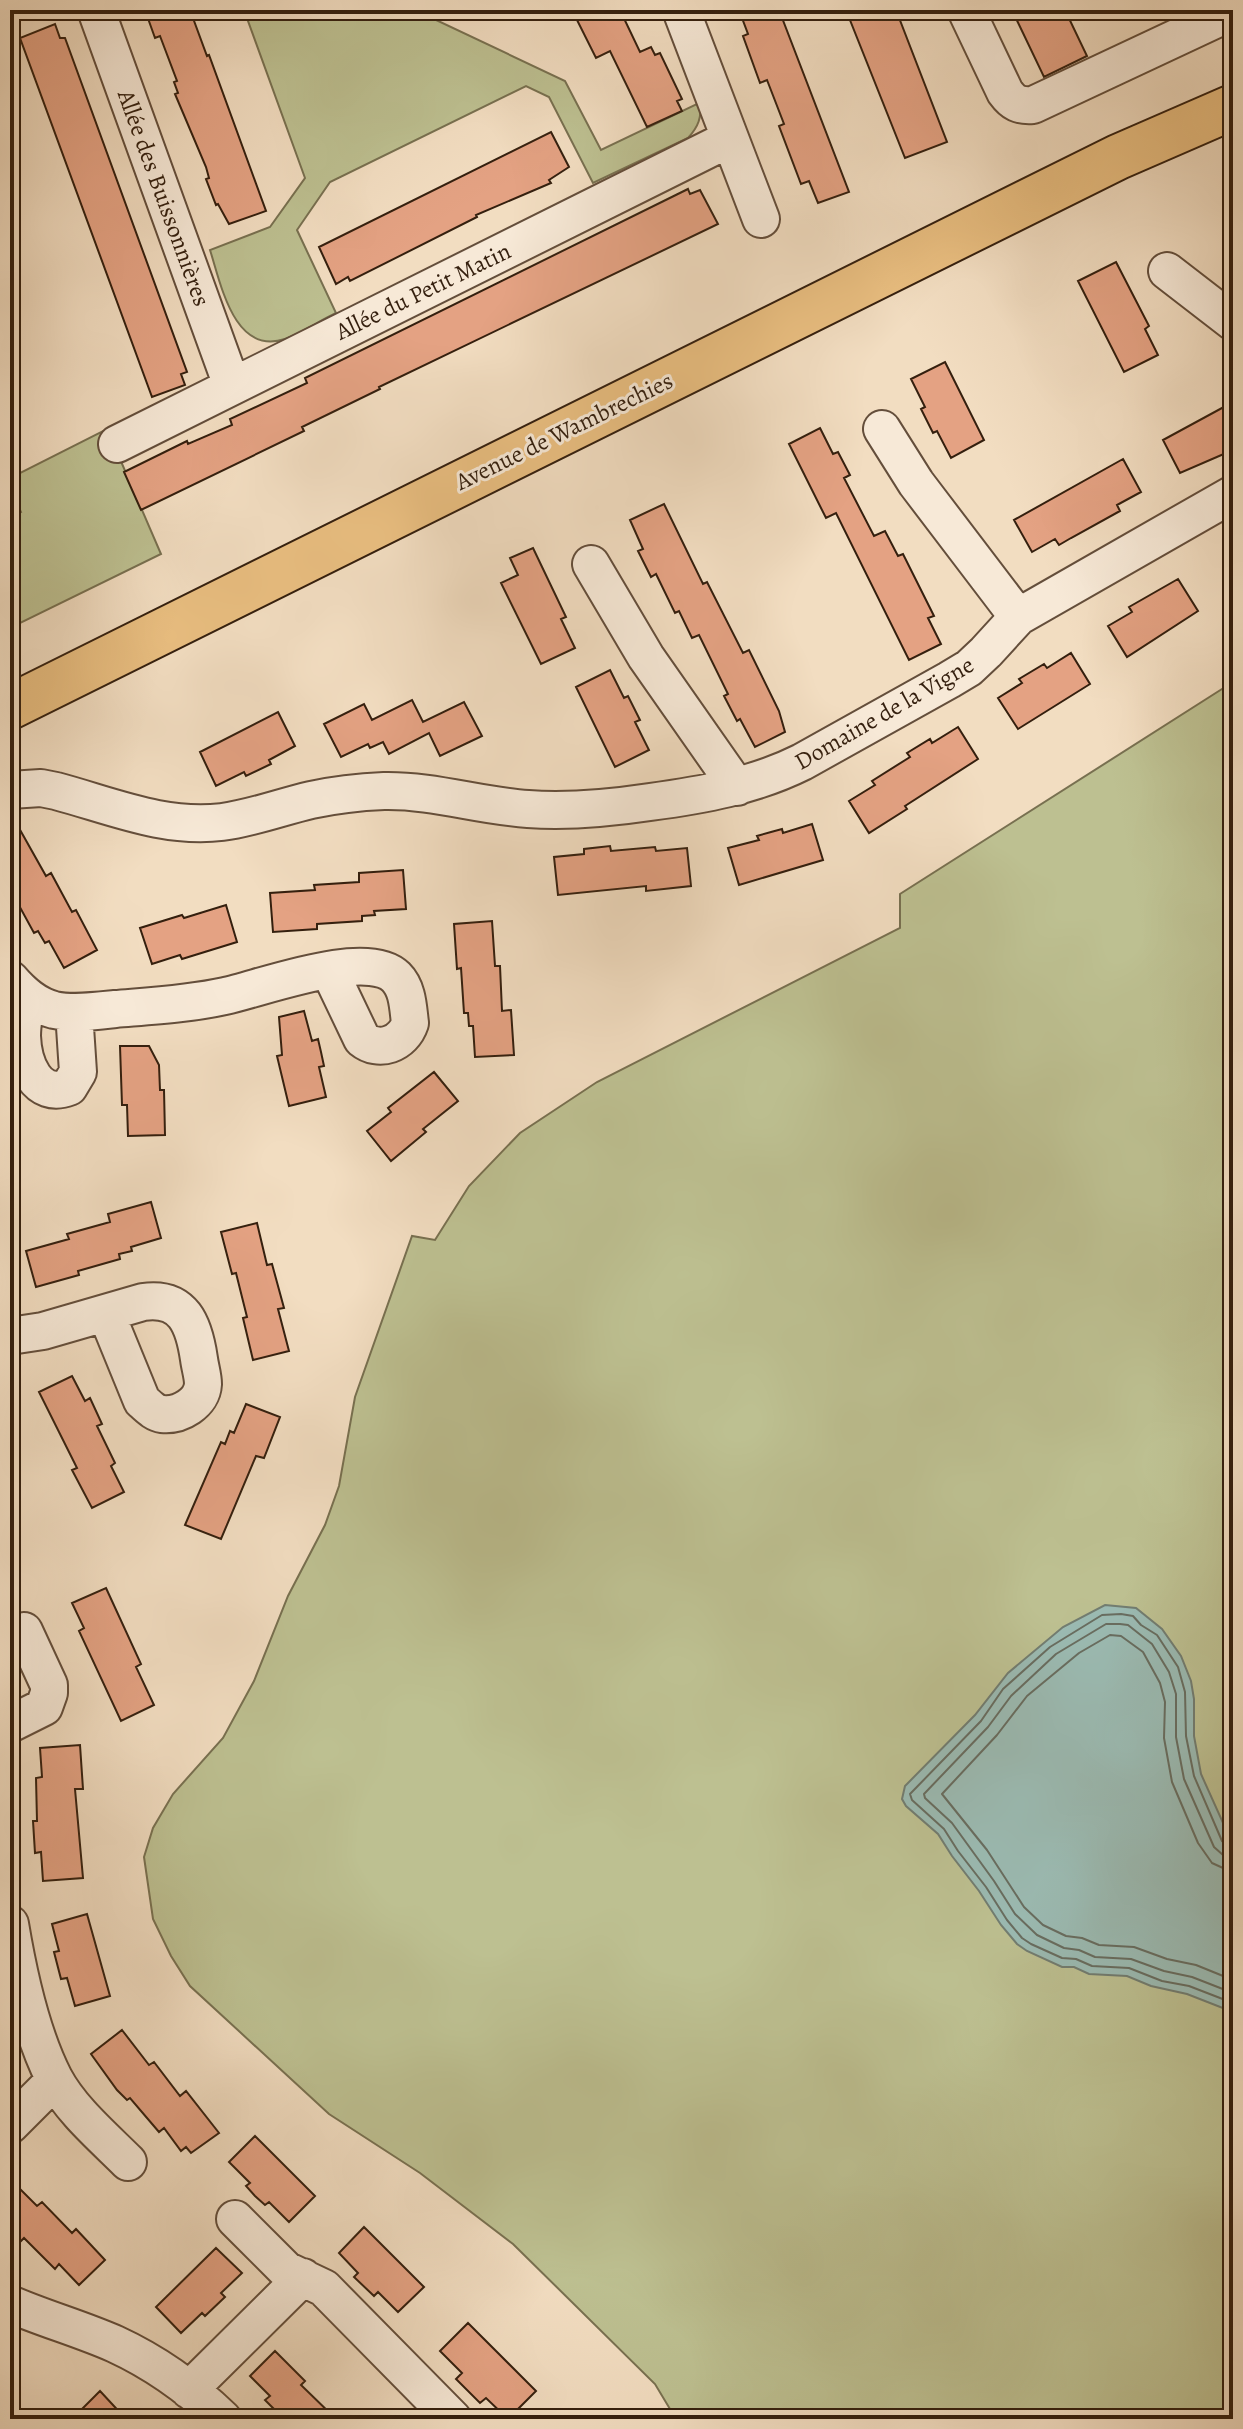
<svg xmlns="http://www.w3.org/2000/svg" width="1243" height="2429" viewBox="0 0 1243 2429" font-family="Alegreya,serif">
<style>
.green{fill:#bdc091;stroke:#787050;stroke-width:2}
.water{fill:#9bbbb3;stroke:#727d71;stroke-width:2}
.lines{fill:none;stroke-linecap:round;stroke-linejoin:round}
.shore{stroke:#686d60;stroke-width:2}
.building{fill:#e4a283;stroke:#341f0e;stroke-width:2}
.minor-casing{stroke:#644e3b;stroke-width:40}
.major-casing{stroke:#341f0e;stroke-width:48}
.minor{stroke:#f7e9d7;stroke-width:36}
.major{stroke:#e9be80;stroke-width:44}
.labels{text-anchor:middle;dominant-baseline:central;stroke-width:6;stroke-linejoin:round;paint-order:stroke}
.street-label{font-size:24px;fill:#341f0e;stroke:#f7e9d7}
</style>
<rect width="100%" height="100%" fill="#f2ddc1"/>
<filter id="stains"><feTurbulence type="fractalNoise" baseFrequency=".0025" numOctaves="4"/><feColorMatrix values="0 0 0 0 .2 0 0 0 0 .09 0 0 0 0 .02 0 0 0 .5 -.17"/></filter>
<radialGradient id="worn" r=".72"><stop offset=".6" stop-color="#630" stop-opacity="0"/><stop offset="1" stop-color="#630" stop-opacity=".3"/></radialGradient>
<path class="green" d="M 244,10 L 415,10 L 565,81 L 601,150 L 701,102 C 701,118 699,126 688,138 L 593,183 L 549,97 L 526,86 L 330,182 L 297,230 L 336,313 C 319,321 302,333 285,339 C 234,356 221,284 210,250 L 270,227 L 305,178 Z
M 107,429 L 161,554 L 10,628 L 10,518 L 21,512 L 10,489 L 10,478 Z
M 1233,682 L 1233,2419 L 676,2419 L 655,2384 L 513,2244 L 420,2173 L 329,2114 L 190,1986 L 171,1956 L 153,1919 L 144,1857 L 153,1828 L 173,1794 L 223,1738 L 254,1681 L 288,1596 L 325,1525 L 339,1486 L 355,1397 L 412,1236 L 435,1240 L 469,1186 L 520,1133 L 597,1082 L 900,928 L 900,894 Z"/>
<path class="water" d="M 1105,1605 L 1136,1608 L 1162,1629 L 1181,1656 L 1191,1681 L 1194,1699 L 1194,1736 L 1201,1774 L 1233,1845 L 1233,2012 L 1187,1994 L 1151,1986 L 1127,1976 L 1089,1974 L 1074,1967 L 1062,1967 L 1027,1951 L 1017,1944 L 1001,1925 L 979,1891 L 952,1856 L 938,1834 L 906,1806 L 902,1799 L 905,1786 L 975,1715 L 1008,1673 L 1063,1627 Z"/>
<g class="lines">
<path class="shore" d="M 1233,1847 L 1227,1846 L 1222,1841 L 1194,1776 L 1186,1736 L 1185,1692 L 1178,1667 L 1157,1635 L 1141,1625 L 1133,1616 L 1121,1614 L 1102,1615 L 1050,1647 L 1003,1689 L 981,1721 L 910,1794 L 912,1800 L 944,1829 L 958,1851 L 986,1887 L 1007,1920 L 1022,1938 L 1031,1944 L 1062,1958 L 1076,1959 L 1092,1966 L 1129,1968 L 1162,1981 L 1189,1986 L 1233,2003
M 1233,1857 L 1223,1855 L 1214,1847 L 1184,1779 L 1176,1737 L 1176,1694 L 1169,1672 L 1152,1644 L 1128,1625 L 1120,1624 L 1106,1624 L 1056,1654 L 1011,1696 L 988,1727 L 924,1794 L 925,1798 L 952,1823 L 994,1881 L 1015,1914 L 1037,1935 L 1064,1948 L 1079,1950 L 1095,1957 L 1131,1959 L 1164,1971 L 1192,1977 L 1233,1993
M 1233,1869 L 1223,1868 L 1212,1863 L 1198,1843 L 1172,1782 L 1164,1738 L 1165,1702 L 1160,1683 L 1143,1652 L 1121,1636 L 1110,1635 L 1079,1653 L 1027,1696 L 997,1735 L 942,1794 L 987,1850 L 1024,1907 L 1043,1925 L 1066,1936 L 1082,1938 L 1099,1945 L 1134,1947 L 1167,1959 L 1196,1965 L 1233,1980"/>
</g>
<path class="building" d="M 145,10 L 190,10 L 207,56 L 209,55 L 266,211 L 229,224 L 218,204 L 216,205 L 206,179 L 209,178 L 206,167 L 175,94 L 178,93 L 174,82 L 177,81 L 160,36 L 155,38 Z
M 572,10 L 620,10 L 640,52 L 651,47 L 655,55 L 660,53 L 682,99 L 677,101 L 682,111 L 647,127 L 610,51 L 596,58 Z
M 739,10 L 779,10 L 849,192 L 818,203 L 809,181 L 801,184 L 779,126 L 784,124 L 767,80 L 760,83 L 743,36 L 748,34 Z
M 846,10 L 896,10 L 947,142 L 905,158 Z
M 1012,10 L 1065,10 L 1087,56 L 1044,77 Z
M 55,24 L 60,38 L 65,38 L 187,372 L 181,374 L 185,385 L 152,397 L 20,38 Z
M 551,132 L 569,167 L 549,180 L 551,183 L 476,215 L 477,217 L 350,281 L 348,277 L 336,284 L 319,247 Z
M 688,189 L 690,194 L 700,190 L 718,224 L 379,387 L 380,389 L 302,427 L 304,431 L 141,510 L 124,472 L 187,441 L 188,444 L 232,425 L 230,419 L 307,383 L 305,378 Z
M 1116,262 L 1149,326 L 1145,329 L 1158,355 L 1124,372 L 1078,281 Z
M 945,362 L 984,440 L 951,458 L 937,431 L 933,433 L 921,409 L 925,407 L 911,379 Z
M 1233,402 L 1233,450 L 1180,473 L 1163,440 Z
M 820,428 L 833,454 L 838,452 L 850,475 L 844,478 L 874,536 L 885,531 L 898,556 L 903,554 L 934,616 L 928,618 L 941,644 L 909,660 L 836,513 L 826,518 L 789,444 Z
M 1123,459 L 1141,492 L 1117,505 L 1120,511 L 1071,538 L 1059,545 L 1055,539 L 1032,552 L 1014,520 Z
M 664,504 L 703,584 L 707,582 L 743,653 L 749,650 L 779,711 L 785,732 L 755,747 L 740,719 L 737,721 L 724,696 L 728,694 L 699,635 L 692,638 L 679,611 L 675,613 L 656,574 L 651,577 L 638,551 L 643,549 L 630,520 Z
M 533,548 L 566,617 L 561,619 L 575,648 L 541,664 L 501,583 L 518,575 L 510,558 Z
M 1178,579 L 1198,611 L 1127,657 L 1108,626 L 1132,612 L 1129,607 Z
M 1071,653 L 1090,684 L 1018,729 L 998,698 L 1022,683 L 1019,679 L 1044,664 L 1047,668 Z
M 610,670 L 624,698 L 628,696 L 640,720 L 635,722 L 649,750 L 615,767 L 576,687 Z
M 412,700 L 423,722 L 464,702 L 482,736 L 440,756 L 429,733 L 389,754 L 383,742 L 370,748 L 368,744 L 341,757 L 324,724 L 364,704 L 372,720 Z
M 278,712 L 295,746 L 269,760 L 271,764 L 246,776 L 244,772 L 216,786 L 200,752 Z
M 958,727 L 978,759 L 905,806 L 907,809 L 869,833 L 849,801 L 875,785 L 872,781 L 910,757 L 907,753 L 930,739 L 932,743 Z
M 10,812 L 46,876 L 51,873 L 72,912 L 76,910 L 97,950 L 64,968 L 49,941 L 45,943 L 38,931 L 34,933 L 10,889 Z
M 812,824 L 823,860 L 739,885 L 728,848 L 759,840 L 757,836 L 771,832 L 782,829 L 783,833 Z
M 610,846 L 611,851 L 655,847 L 656,851 L 687,848 L 691,886 L 646,891 L 646,886 L 558,895 L 554,857 L 584,854 L 584,849 Z
M 403,870 L 406,909 L 374,911 L 375,915 L 362,916 L 362,921 L 317,924 L 317,929 L 273,932 L 270,893 L 315,890 L 314,885 L 359,882 L 359,873 Z
M 226,905 L 237,942 L 182,959 L 180,955 L 152,964 L 140,928 L 182,915 L 184,918 Z
M 492,921 L 495,966 L 500,966 L 502,1011 L 511,1010 L 514,1055 L 475,1057 L 473,1026 L 469,1026 L 468,1013 L 464,1013 L 461,968 L 457,969 L 454,924 Z
M 304,1011 L 312,1041 L 318,1039 L 321,1052 L 324,1066 L 319,1067 L 326,1097 L 289,1106 L 277,1056 L 282,1055 L 279,1017 Z
M 120,1046 L 149,1046 L 159,1065 L 160,1090 L 164,1090 L 165,1135 L 128,1136 L 127,1105 L 122,1105 Z
M 434,1072 L 458,1101 L 423,1129 L 426,1132 L 391,1161 L 367,1131 L 391,1112 L 388,1108 Z
M 151,1202 L 161,1238 L 131,1247 L 132,1251 L 119,1254 L 120,1259 L 78,1271 L 79,1275 L 36,1287 L 26,1251 L 69,1239 L 67,1234 L 110,1222 L 108,1214 Z
M 257,1223 L 267,1265 L 272,1264 L 284,1308 L 278,1309 L 289,1351 L 253,1360 L 243,1318 L 247,1317 L 236,1273 L 232,1274 L 221,1232 Z
M 72,1376 L 85,1401 L 90,1398 L 102,1424 L 97,1426 L 115,1463 L 111,1466 L 124,1492 L 92,1508 L 72,1470 L 77,1468 L 39,1392 Z
M 246,1404 L 280,1417 L 264,1458 L 256,1456 L 221,1539 L 185,1525 L 221,1442 L 225,1444 L 230,1431 L 234,1433 Z
M 106,1588 L 141,1664 L 136,1667 L 154,1705 L 121,1721 L 79,1631 L 84,1628 L 72,1603 Z
M 80,1745 L 83,1789 L 75,1789 L 83,1878 L 43,1881 L 41,1852 L 35,1853 L 33,1821 L 37,1821 L 36,1778 L 42,1777 L 40,1748 Z
M 87,1914 L 110,1996 L 75,2006 L 67,1978 L 61,1979 L 54,1952 L 59,1951 L 52,1924 Z
M 122,2030 L 149,2065 L 154,2062 L 180,2096 L 186,2091 L 219,2133 L 191,2153 L 186,2147 L 181,2151 L 164,2128 L 159,2132 L 130,2098 L 127,2100 L 117,2090 L 91,2054 Z
M 255,2136 L 315,2196 L 289,2222 L 269,2202 L 265,2205 L 255,2196 L 246,2186 L 250,2183 L 229,2162 Z
M 10,2179 L 37,2206 L 42,2202 L 72,2233 L 76,2229 L 105,2260 L 79,2285 L 59,2264 L 55,2269 L 24,2238 L 10,2252 Z
M 364,2227 L 424,2287 L 398,2312 L 378,2292 L 374,2296 L 354,2277 L 358,2273 L 339,2253 Z
M 216,2248 L 242,2273 L 221,2293 L 225,2297 L 205,2316 L 202,2313 L 181,2333 L 156,2307 Z
M 468,2323 L 536,2391 L 508,2419 L 486,2398 L 480,2403 L 456,2379 L 462,2373 L 440,2351 Z
M 275,2351 L 305,2381 L 301,2385 L 336,2419 L 284,2419 L 265,2400 L 270,2396 L 250,2376 Z
M 100,2391 L 126,2419 L 72,2419 Z"/>
<g class="lines">
<defs>
<path id="minor" d="M 96,10 L 232,386
M 681,10 L 761,219
M 966,10 L 1005,92 C 1013,103 1019,106 1033,105 L 1223,16 L 1226,10
M 1167,271 L 1233,322
M 882,429 L 916,483 L 1018,617
M 117,444 L 729,139
M 591,564 L 646,657 L 737,787
M 10,790 L 41,788 L 56,791 C 112,806 164,829 222,822 C 253,818 281,807 311,800 C 334,795 360,792 384,791 C 433,790 480,806 528,809 C 569,812 610,808 650,802 C 702,795 754,786 802,762 L 949,680 L 969,668 L 986,652 L 1018,617 L 1233,494
M 10,979 C 22,993 35,1005 54,1010 C 73,1014 96,1011 115,1009 C 151,1006 189,1004 225,996 C 262,988 367,948 396,977 C 408,989 408,1008 410,1023 C 403,1044 379,1053 362,1039 L 329,970
M 26,997 C 25,1010 22,1023 22,1036 C 23,1063 36,1100 69,1087 L 78,1072 L 74,1012
M 10,1336 L 43,1331 L 143,1302 C 184,1296 194,1325 199,1359 C 200,1367 203,1376 203,1384 C 202,1403 180,1416 162,1414 C 154,1413 148,1406 142,1401 L 106,1313
M 10,1637 L 24,1631 L 49,1685 L 49,1693 L 44,1707 L 10,1724
M 10,1924 C 18,1972 32,2035 54,2078 C 71,2110 103,2137 128,2162
M 10,2125 L 55,2080
M 235,2219 L 286,2270 L 324,2288 L 453,2419
M 10,2304 C 45,2319 81,2329 115,2344 C 154,2362 192,2389 223,2419
M 189,2390 L 303,2277"/>
<path id="major" d="M 10,707 L 1118,157 L 1233,107"/>
</defs>
<use href="#minor" class="minor-casing"/>
<use href="#major" class="major-casing"/>
<use href="#minor" class="minor"/>
<use href="#major" class="major"/>
</g>
<g class="labels">
<g class="street-label">
<text transform="translate(164 198) rotate(70)">Allée des Buissonnières</text>
<text transform="translate(423 291) rotate(-26)">Allée du Petit Matin</text>
<text transform="translate(564 431) rotate(-26)">Avenue de Wambrechies</text>
<text transform="translate(884 713) rotate(-30)">Domaine de la Vigne</text>
</g>
</g>
<rect width="1243" height="2429" fill="none" stroke="#f2ddc1" stroke-width="40"/>
<rect x="12" y="12" width="1219" height="2405" fill="none" stroke="#341f0e" stroke-width="4"/>
<rect x="20" y="20" width="1203" height="2389" fill="none" stroke="#341f0e" stroke-width="2"/>
<rect width="100%" height="100%" filter="url(#stains)"/>
<rect width="100%" height="100%" fill="url(#worn)"/>
</svg>
